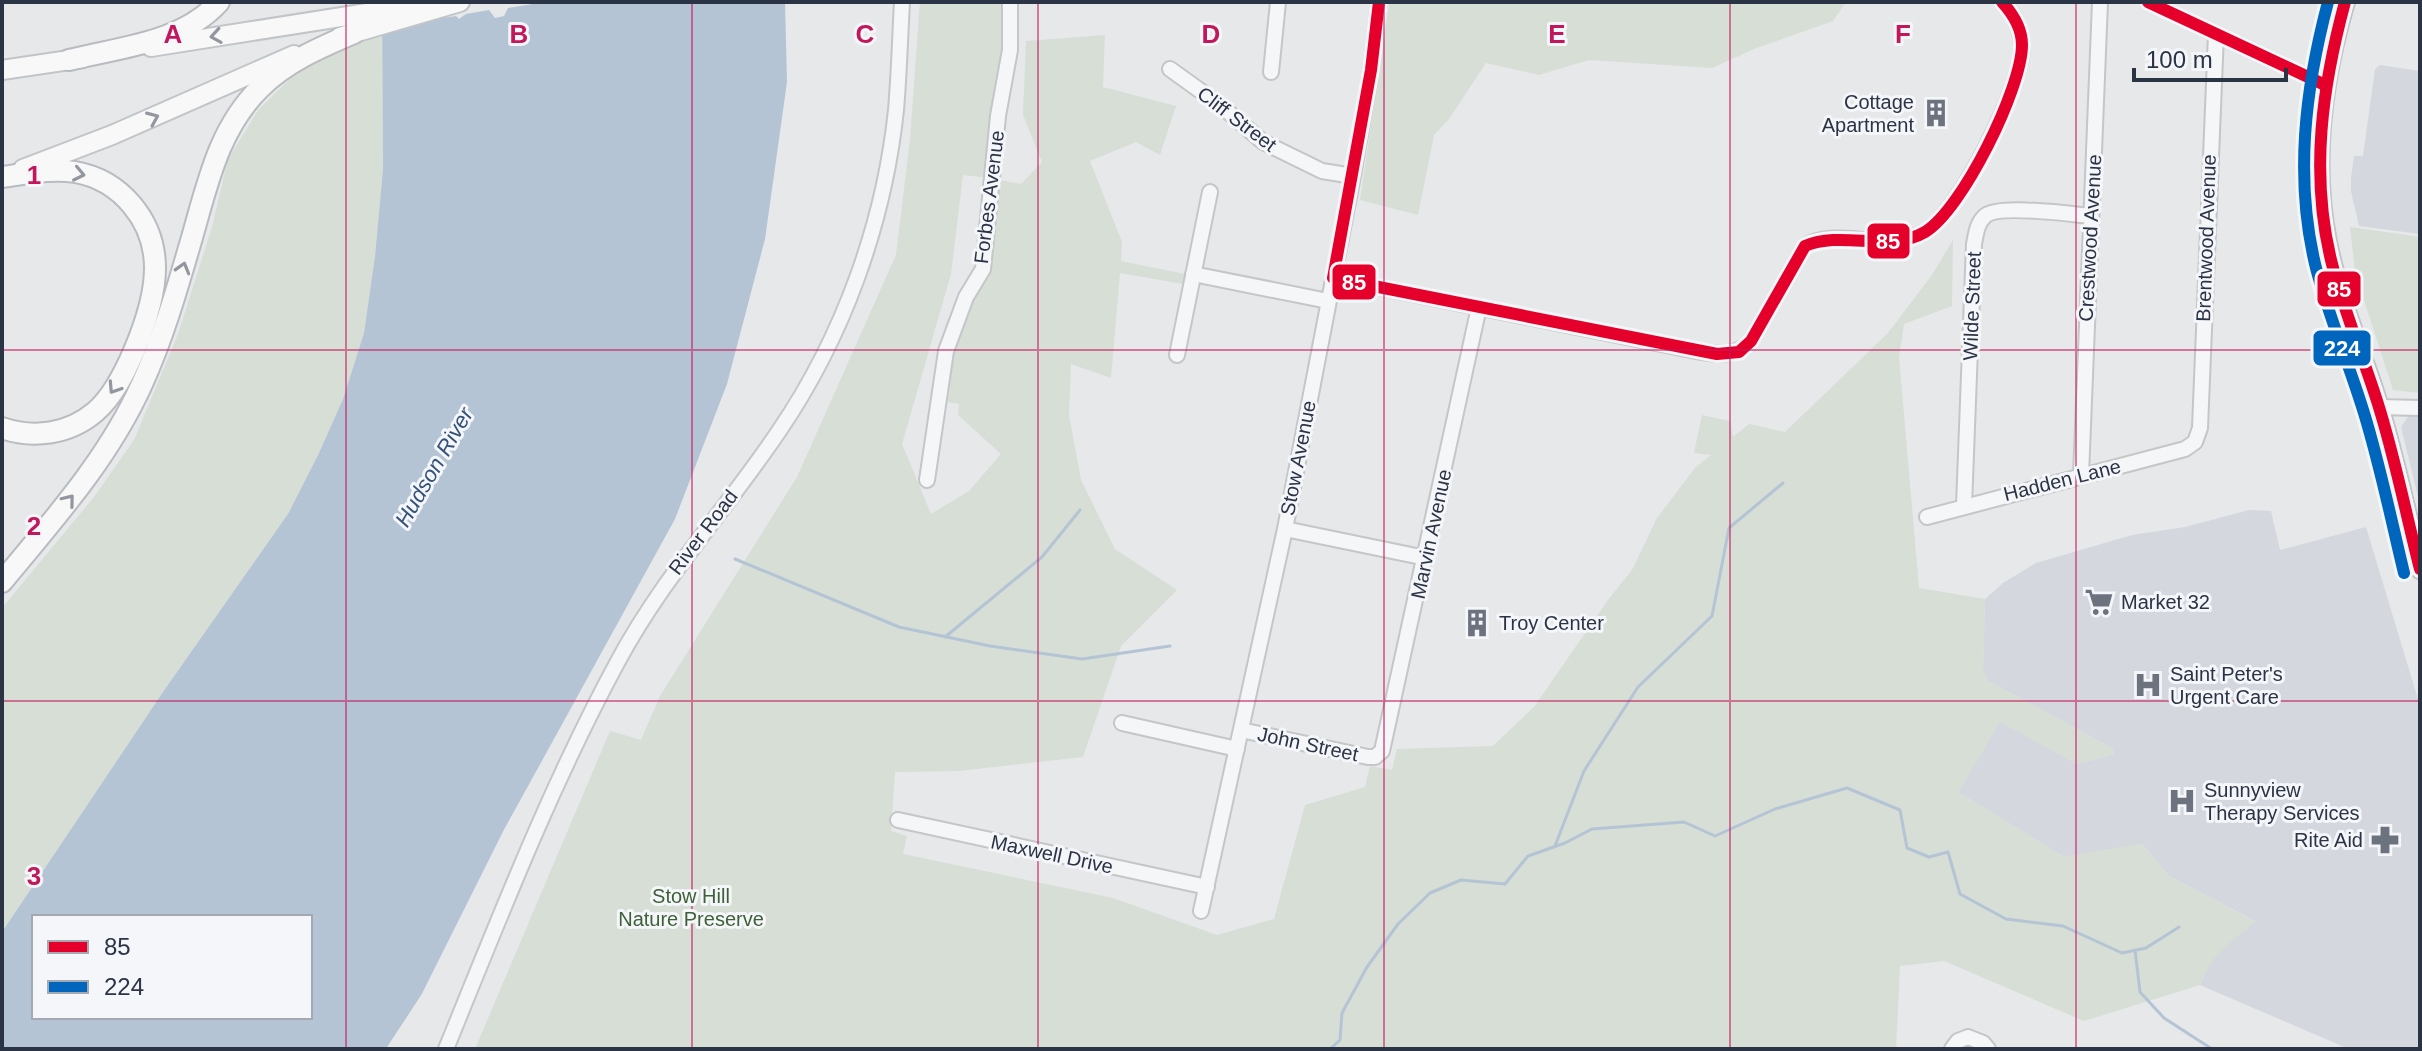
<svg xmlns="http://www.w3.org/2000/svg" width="2422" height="1051" viewBox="0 0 2422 1051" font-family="Arial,sans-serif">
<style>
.built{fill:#d4d7dd}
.green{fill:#d6ded6}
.water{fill:#b4c4d5;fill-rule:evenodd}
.pier{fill:#e6e8ea}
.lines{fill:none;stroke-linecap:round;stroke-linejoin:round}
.stream{stroke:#b4c4d5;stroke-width:3}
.minor-casing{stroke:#c4c6c8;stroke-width:18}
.major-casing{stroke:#c2c5c8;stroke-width:22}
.highway-casing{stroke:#b8bbbf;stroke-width:24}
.minor{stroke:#f5f6f7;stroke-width:14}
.major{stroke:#f8f8f8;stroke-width:18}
.highway{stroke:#f8f8f8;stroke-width:20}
.bus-1-casing{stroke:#f4f6f9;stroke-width:18}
.bus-2-casing{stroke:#f4f6f9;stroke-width:18}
.bus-1{stroke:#e4002b;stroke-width:12}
.bus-2{stroke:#0065bd;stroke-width:12}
.oneway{stroke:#92969e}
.grid{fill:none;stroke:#c2185b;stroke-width:2;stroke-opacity:0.55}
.labels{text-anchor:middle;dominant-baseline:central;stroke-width:6;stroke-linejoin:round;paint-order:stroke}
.poi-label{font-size:20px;fill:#2b3445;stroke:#f4f6f9;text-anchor:start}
.street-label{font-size:20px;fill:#2b3445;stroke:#f4f6f9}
.park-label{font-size:20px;fill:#3f6138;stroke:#f4f6f9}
.water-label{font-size:22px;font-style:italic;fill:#34527a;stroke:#f4f6f9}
.grid-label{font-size:26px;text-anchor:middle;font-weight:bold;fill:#c2185b;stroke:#f4f6f9;stroke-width:6;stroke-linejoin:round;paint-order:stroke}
.line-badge{stroke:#f4f6f9;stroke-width:3}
.badge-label{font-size:22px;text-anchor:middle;font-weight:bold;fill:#fff}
</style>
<rect width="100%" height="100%" fill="#e6e8ea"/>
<path class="built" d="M 2380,65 L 2420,71 L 2420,234 L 2359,226 L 2351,191 L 2351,178 L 2354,156 L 2363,156 L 2375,69 Z
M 2410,414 L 2420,415 L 2420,505 L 2401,427 Z
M 2249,510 L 2271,511 L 2280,550 L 2366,527 L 2420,706 L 2420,1049 L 2349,1049 L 2200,985 L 2209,964 L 2218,952 L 2255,921 L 2169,876 L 2142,844 L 2064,857 L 1958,792 L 2000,721 L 2077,764 L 2114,754 L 2112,748 L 1988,681 L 1983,671 L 1985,599 L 2003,583 L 2036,563 L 2132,535 L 2185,527 Z"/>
<path class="green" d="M 349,2 L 382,2 L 383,169 L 375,256 L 364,333 L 343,399 L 318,455 L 288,514 L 165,689 L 2,932 L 2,608 L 94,497 L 134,440 L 178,334 L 212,227 L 228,159 L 259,109 L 295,74 L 346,47 L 356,45 L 353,9 Z
M 920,2 L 1006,2 L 1007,26 L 989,178 L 963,175 L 951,274 L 902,444 L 931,514 L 969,491 L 1001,454 L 958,415 L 959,404 L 948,402 L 954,350 L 986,269 L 999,180 L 1021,184 L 1042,162 L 1023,115 L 1026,41 L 1105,35 L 1103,87 L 1176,106 L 1160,155 L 1136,142 L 1090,161 L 1122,242 L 1121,261 L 1185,274 L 1183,284 L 1120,273 L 1111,378 L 1071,364 L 1069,415 L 1081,480 L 1115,549 L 1177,590 L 1121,646 L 1083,757 L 959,771 L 895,772 L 891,831 L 907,836 L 903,854 L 1113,898 L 1217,935 L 1274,919 L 1305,805 L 1365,787 L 1370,766 L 1392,770 L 1397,749 L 1493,746 L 1534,707 L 1608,600 L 1632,570 L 1657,518 L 1695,468 L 1711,455 L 1694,453 L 1702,415 L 1730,421 L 1733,437 L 1749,424 L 1785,432 L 1888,333 L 1932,275 L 1953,240 L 1952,306 L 1904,324 L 1899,357 L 1919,588 L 1985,599 L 1983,671 L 1988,681 L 2112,748 L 2114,754 L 2077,764 L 2000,722 L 1958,792 L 2064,857 L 2142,844 L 2169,876 L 2256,922 C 2229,943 2213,953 2200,985 L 2084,1021 L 1944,961 L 1900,966 L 1896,1049 L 475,1049 L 610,731 L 641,740 L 660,696 L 797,477 L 896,255 L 910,139 Z
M 1405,2 L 1846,2 L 1833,21 L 1754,49 L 1712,68 L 1589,60 L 1539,75 L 1486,63 L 1449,119 L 1434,135 L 1418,215 L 1360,200 L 1389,4 Z
M 2350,227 L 2420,237 L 2420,393 L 2393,390 L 2355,272 Z"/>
<path class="water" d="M 382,2 L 785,2 L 787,82 L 765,239 L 727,384 L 675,519 L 505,828 L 422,994 L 386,1049 L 2,1049 L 2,932 L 165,689 L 288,514 L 318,455 L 343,399 L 364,333 L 375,256 L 383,169 ZM 34,917 L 310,917 L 310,1017 L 34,1017 Z"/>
<path class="pier" d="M 378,2 L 545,2 L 508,8 L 504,16 L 495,18 L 489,10 L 466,14 L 459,19 L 456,16 L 422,21 L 394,30 L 389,34 L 380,32 Z
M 614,633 L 618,635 L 509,830 L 425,995 L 391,1049 L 386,1049 L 422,994 L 505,828 Z"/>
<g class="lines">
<path class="stream" d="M 735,559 L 899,627 L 990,646 L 1082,659 L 1170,646
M 945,637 L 1042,557 L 1080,510
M 1555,846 L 1584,771 L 1638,687 L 1712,616 L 1729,528 L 1783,483
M 2135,950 L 2140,992 L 2164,1018 L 2212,1049
M 1330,1049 L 1340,1040 L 1342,1013 L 1367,967 L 1398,924 L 1430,893 L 1461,880 L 1505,884 L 1528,856 L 1565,843 L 1592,829 L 1684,822 L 1715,836 L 1775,809 L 1847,788 L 1900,810 L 1907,848 L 1929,857 L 1948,852 L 1960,894 L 2006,919 L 2063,926 L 2122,953 L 2146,948 L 2179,927"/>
<defs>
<path id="minor" d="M 2148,2 L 2325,85
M 1170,69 L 1220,105 L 1263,142 L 1322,171 L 1353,176
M 1271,72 L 1278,2
M 1193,274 L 1328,301
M 1333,278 L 1676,347 C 1701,351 1732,363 1751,341 L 1805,246 C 1837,227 1885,253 1925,232 C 1959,213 2023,85 2022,46 C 2021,28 2014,14 2002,2
M 1177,355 L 1210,192
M 2379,407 L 2420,408
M 2081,475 L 2100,2
M 927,480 L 946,351 L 966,297 L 983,269 L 998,116 L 1010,50 L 1010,2
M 1964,506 L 1974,244 C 1976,234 1977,223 1985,216 C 1998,204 2070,214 2090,216
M 1927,517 L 2185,449 L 2195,442 L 2200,428 L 2216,34
M 1285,529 L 1426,558
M 1122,723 L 1237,749
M 1241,730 L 1368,757 L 1375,757 L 1382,751 L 1479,307
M 898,820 L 1207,887
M 1201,911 L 1285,529 L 1353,176 L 1371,70 L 1379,2
M 446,1049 C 499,919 550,787 617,663 C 663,577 725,511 779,431 C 843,337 884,224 896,110 C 899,75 900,38 902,2
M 1952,1049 L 1958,1041 L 1968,1037 L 1983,1043 L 1988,1049"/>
<path id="major" d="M 2345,2 C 2322,80 2311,162 2327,242 C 2338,297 2361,350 2378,404 C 2395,458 2406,514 2420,569
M 340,37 L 460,2
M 151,47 L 411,6
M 2,70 L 83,58
M 23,169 L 112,135 L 294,55"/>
<path id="highway" d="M 421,2 L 437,4
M 69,60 C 121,47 182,43 219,2
M 2,177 C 26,174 51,168 75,172 C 121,180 155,221 155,268 C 155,296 145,325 134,351 C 125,372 113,397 95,412 C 69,434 34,439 2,428
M 2,582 C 54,519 108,459 142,384 C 163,338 177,289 191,241 C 207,186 218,129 260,88 C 286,62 321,47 354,33"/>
</defs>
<use href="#minor" class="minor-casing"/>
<use href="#major" class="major-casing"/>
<use href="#highway" class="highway-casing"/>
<use href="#minor" class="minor"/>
<use href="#major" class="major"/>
<use href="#highway" class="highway"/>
<defs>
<path id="bus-1" d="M 1379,2 L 1371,70 L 1333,278 L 1717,354 L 1739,352 L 1751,341 L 1805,246 C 1843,230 1889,253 1925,232 C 1962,210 2022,88 2022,45 C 2022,29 2013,14 2002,2
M 2148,2 L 2325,85
M 2345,2 C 2322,87 2310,173 2331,260 C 2343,309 2363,356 2378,404 C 2395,458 2406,514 2420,569"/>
<path id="bus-2" d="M 2328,2 C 2305,89 2294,179 2316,268 C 2329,317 2349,364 2364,413 C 2380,465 2391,519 2404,573"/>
</defs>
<use href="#bus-1" class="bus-1-casing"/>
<use href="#bus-2" class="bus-2-casing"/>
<use href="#bus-1" class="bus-1"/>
<use href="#bus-2" class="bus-2"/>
</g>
<defs><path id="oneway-chevron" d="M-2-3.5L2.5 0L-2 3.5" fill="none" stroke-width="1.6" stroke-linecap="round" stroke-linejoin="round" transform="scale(2)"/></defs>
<g class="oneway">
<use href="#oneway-chevron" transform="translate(216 36) rotate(171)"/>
<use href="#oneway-chevron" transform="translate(153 118) rotate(-23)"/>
<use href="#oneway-chevron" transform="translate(79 174) rotate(12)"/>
<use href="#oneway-chevron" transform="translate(183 268) rotate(-74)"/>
<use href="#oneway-chevron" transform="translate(114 388) rotate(123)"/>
<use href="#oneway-chevron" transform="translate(69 500) rotate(-51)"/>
</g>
<path class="grid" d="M 346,2 L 346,1049M 692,2 L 692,1049M 1038,2 L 1038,1049M 1384,2 L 1384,1049M 1730,2 L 1730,1049M 2076,2 L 2076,1049M 2,350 L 2420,350M 2,701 L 2420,701"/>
<defs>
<symbol id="building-bare" viewBox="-9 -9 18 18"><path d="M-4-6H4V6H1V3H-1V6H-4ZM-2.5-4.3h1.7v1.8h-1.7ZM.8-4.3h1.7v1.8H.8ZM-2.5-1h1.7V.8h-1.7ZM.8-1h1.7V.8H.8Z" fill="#6c737f" stroke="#f4f6f9" stroke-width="2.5" paint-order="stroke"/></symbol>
<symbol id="supermarket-bare" viewBox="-9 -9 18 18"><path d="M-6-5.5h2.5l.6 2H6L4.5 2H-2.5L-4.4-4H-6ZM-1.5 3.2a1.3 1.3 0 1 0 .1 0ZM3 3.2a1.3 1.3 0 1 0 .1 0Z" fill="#6c737f" stroke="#f4f6f9" stroke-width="2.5" paint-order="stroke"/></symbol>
<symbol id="hospital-bare" viewBox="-9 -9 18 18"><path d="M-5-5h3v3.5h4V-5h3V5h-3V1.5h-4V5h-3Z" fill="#6c737f" stroke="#f4f6f9" stroke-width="2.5" paint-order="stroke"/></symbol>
<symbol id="pharmacy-bare" viewBox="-9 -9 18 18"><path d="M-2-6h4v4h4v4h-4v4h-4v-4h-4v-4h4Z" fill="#6c737f" stroke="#f4f6f9" stroke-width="2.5" paint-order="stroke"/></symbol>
</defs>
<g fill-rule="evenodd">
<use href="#building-bare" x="1916" y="93" width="40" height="40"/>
<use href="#supermarket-bare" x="2079" y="582" width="40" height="40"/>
<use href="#building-bare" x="1457" y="603" width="40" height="40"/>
<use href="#hospital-bare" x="2128" y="665" width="40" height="40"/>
<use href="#hospital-bare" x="2162" y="781" width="40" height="40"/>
<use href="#pharmacy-bare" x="2365" y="820" width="40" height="40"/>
</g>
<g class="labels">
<g class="poi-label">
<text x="1914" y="102" text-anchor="end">Cottage<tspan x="1914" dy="23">Apartment</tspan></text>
<text x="2121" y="602">Market 32</text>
<text x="1499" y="623">Troy Center</text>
<text x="2170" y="674">Saint Peter's<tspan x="2170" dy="23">Urgent Care</tspan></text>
<text x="2204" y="790">Sunnyview<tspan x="2204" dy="23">Therapy Services</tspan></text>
<text x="2363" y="840" text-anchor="end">Rite Aid</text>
</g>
<g class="street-label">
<text transform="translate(1237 119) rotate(37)">Cliff Street</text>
<text transform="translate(989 197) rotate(-83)">Forbes Avenue</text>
<text transform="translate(2090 238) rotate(-87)">Crestwood Avenue</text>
<text transform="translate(2206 238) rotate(-88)">Brentwood Avenue</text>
<text transform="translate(1972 306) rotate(-88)">Wilde Street</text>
<text transform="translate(1298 458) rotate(-79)">Stow Avenue</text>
<text transform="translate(2062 480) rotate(-14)">Hadden Lane</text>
<text transform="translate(703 532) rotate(-53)">River Road</text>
<text transform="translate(1431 534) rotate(-78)">Marvin Avenue</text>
<text transform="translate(1308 744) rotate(12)">John Street</text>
<text transform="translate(1052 854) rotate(12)">Maxwell Drive</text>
</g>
<g class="park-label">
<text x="691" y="896">Stow Hill<tspan x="691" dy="23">Nature Preserve</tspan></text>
</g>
<g class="water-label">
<text transform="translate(434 467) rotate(-60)">Hudson River</text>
</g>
</g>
<g class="grid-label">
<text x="173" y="43">A</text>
<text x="519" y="43">B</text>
<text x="865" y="43">C</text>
<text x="1211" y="43">D</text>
<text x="1557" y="43">E</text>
<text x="1903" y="43">F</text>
<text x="34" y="184">1</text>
<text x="34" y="535">2</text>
<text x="34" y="885">3</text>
</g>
<g class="line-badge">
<rect x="1866" y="222" width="45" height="38" rx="8" fill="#e4002b"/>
<rect x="1331" y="263" width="46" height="38" rx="8" fill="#e4002b"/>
<rect x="2316" y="270" width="46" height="38" rx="8" fill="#e4002b"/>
<rect x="2312" y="329" width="60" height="38" rx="8" fill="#0065bd"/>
</g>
<g class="badge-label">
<text x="1888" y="249">85</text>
<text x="1354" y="290">85</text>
<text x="2339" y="297">85</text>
<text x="2342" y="356">224</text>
</g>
<rect width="2422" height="1051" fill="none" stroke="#2b3445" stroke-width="8"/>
<rect x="32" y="915" width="280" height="104" fill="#f4f6f9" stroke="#a4a8b1" stroke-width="2"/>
<rect x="48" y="941" width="40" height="12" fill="#e4002b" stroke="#a4a8b1" stroke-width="2"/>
<text x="104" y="955" font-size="24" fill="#2b3445">85</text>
<rect x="48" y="981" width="40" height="12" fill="#0065bd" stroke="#a4a8b1" stroke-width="2"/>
<text x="104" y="995" font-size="24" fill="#2b3445">224</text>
<path d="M2134 68v12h152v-12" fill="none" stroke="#2b3445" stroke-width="4"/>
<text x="2146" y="68" font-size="24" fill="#2b3445" stroke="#f4f6f9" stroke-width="6" paint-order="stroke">100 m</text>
</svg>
